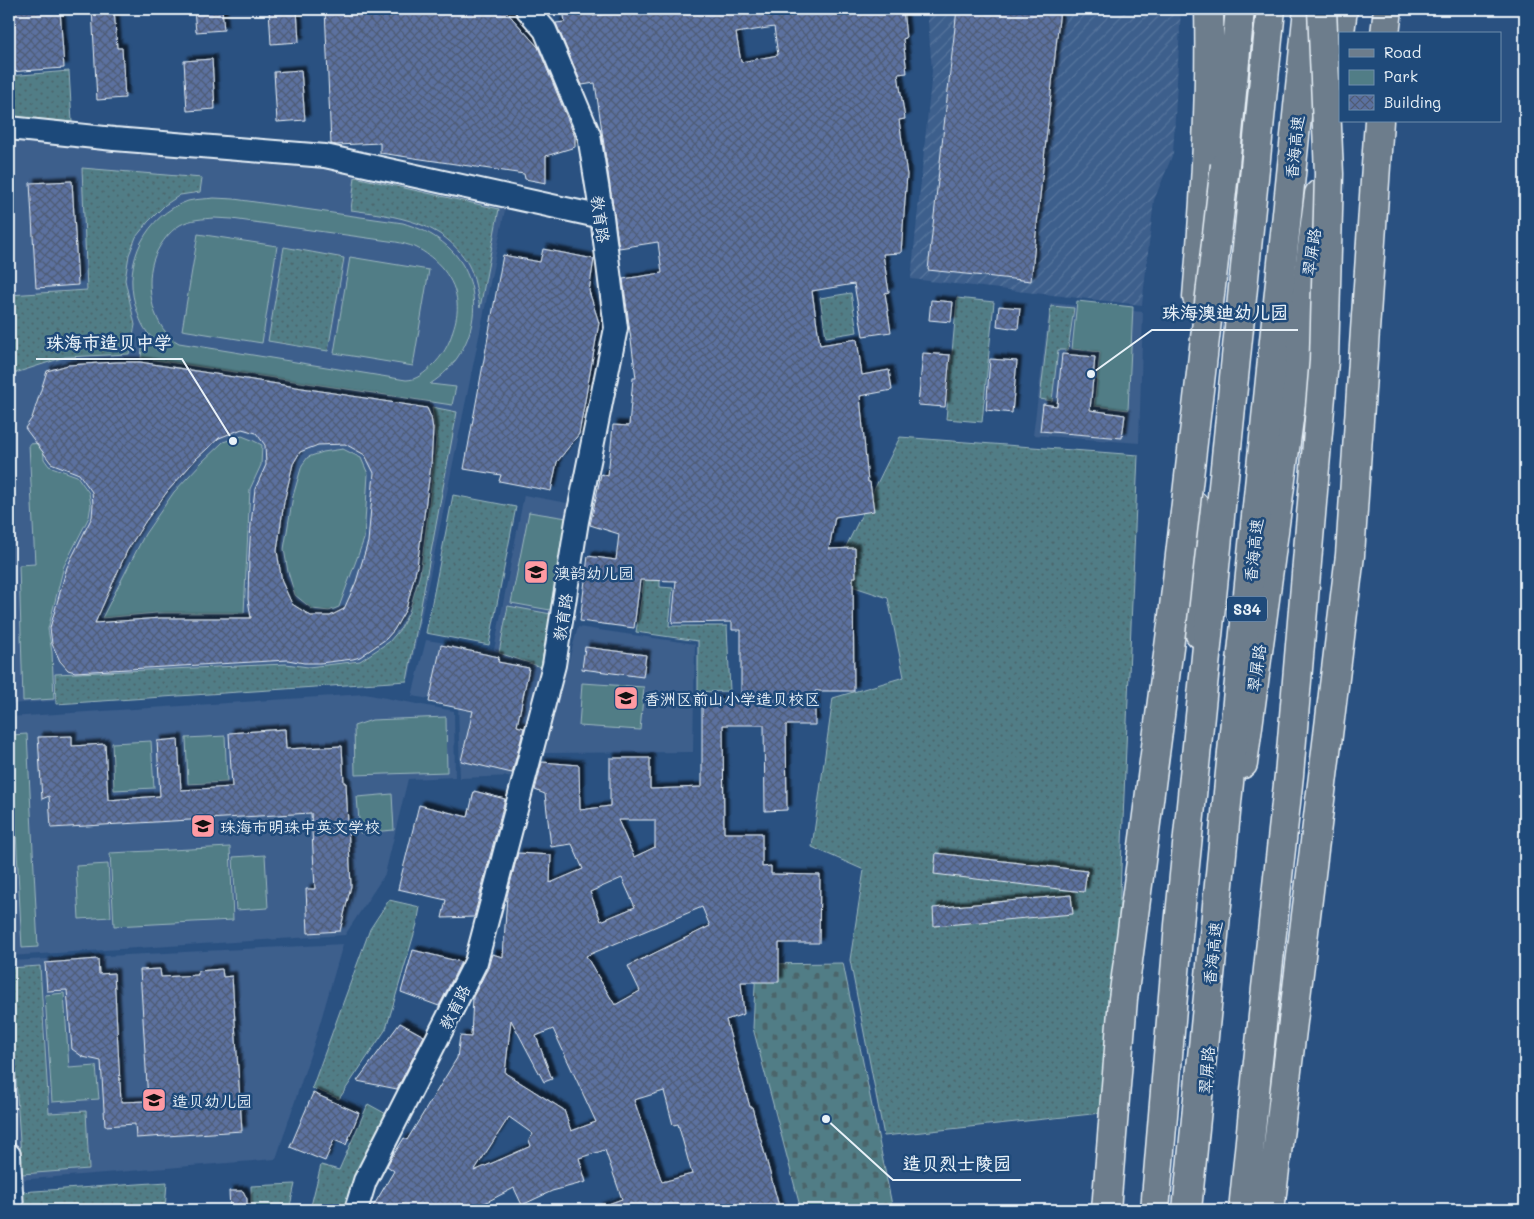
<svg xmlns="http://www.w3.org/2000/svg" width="1534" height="1219" viewBox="0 0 1534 1219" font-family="Mali,'LXGW WenKai TC',sans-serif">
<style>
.built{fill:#3c5e8c}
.industrial{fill:url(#industrial-furrows)}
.grass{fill:url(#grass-dots);stroke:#9cb7bf}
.cemetery{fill:url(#cemetery-stones);stroke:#9cb7bf}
.green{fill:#517d86;stroke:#9cb7bf;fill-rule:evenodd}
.building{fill:url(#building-cross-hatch);stroke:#e8f1f8;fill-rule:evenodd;filter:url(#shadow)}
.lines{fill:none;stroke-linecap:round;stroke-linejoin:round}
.minor-casing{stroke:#e8f1f8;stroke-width:26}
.major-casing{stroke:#e8f1f8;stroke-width:31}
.highway-casing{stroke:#e8f1f8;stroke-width:31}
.minor{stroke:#1f4a7a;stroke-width:22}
.major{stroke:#6d7d8c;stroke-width:28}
.highway{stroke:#6d7d8c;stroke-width:28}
.highway-bridge-casing{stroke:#e8f1f8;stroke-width:31;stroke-linecap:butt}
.highway-bridge{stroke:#6d7d8c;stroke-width:28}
.labels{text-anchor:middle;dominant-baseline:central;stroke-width:5;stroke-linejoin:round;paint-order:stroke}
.shield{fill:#1f4a7a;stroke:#acbfd2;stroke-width:1}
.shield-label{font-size:15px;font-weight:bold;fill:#e8f1f8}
.street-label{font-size:16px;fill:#e8f1f8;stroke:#1f4a7a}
.poi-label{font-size:16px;fill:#e8f1f8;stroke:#1f4a7a;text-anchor:start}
.leader{fill:none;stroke:#e8f1f8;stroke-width:2}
.callout-dot{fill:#e8f1f8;stroke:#1f4a7a;stroke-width:2}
.callout-label{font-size:18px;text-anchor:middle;font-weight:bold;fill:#e8f1f8;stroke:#1f4a7a;stroke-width:5;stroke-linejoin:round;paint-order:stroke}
</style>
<defs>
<pattern id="industrial-furrows" width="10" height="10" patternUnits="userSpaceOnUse" patternTransform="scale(1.25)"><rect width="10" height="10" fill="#3c5e8c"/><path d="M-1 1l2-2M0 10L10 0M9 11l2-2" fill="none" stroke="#58769d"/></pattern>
<pattern id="grass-dots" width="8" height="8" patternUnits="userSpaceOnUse" patternTransform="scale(1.25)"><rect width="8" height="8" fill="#517d86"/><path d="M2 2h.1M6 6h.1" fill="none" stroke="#4c656b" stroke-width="1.8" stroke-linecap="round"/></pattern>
<pattern id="cemetery-stones" width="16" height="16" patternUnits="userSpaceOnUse" patternTransform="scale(1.25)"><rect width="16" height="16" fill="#517d86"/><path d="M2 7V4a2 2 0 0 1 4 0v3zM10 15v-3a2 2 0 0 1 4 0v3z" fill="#4c656b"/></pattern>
<pattern id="building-cross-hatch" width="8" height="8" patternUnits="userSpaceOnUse" patternTransform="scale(1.25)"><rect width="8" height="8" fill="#5b71a0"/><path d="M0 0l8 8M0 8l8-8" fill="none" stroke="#505c75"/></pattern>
<filter id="shadow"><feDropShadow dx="4.5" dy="-4.5" stdDeviation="1" flood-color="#0009"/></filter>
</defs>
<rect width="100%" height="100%" fill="#2a5181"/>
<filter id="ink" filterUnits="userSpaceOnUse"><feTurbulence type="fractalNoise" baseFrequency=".02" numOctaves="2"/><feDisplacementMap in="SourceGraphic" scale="10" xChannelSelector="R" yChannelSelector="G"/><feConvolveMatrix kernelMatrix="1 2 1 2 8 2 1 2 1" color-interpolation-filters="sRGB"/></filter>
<g filter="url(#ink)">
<path class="built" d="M 9,137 L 329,166 L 506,205 L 409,678 L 9,704 Z
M 1050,303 L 1143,312 L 1139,443 L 1033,435 Z
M 524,495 L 573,504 L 547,664 L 519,776 L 460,778 L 458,704 L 412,696 L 426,640 L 494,650 Z
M 578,627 L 695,644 L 693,752 L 543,753 Z
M 365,694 L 454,711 L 455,777 L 408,779 L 385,874 L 345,935 L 9,956 L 9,717 Z
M 343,944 L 316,1037 L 276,1159 L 19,1180 L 9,1041 L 9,961 Z"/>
<path class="industrial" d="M 927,9 L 1181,9 L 1173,154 L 1154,200 L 1142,305 L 911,279 L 932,71 Z"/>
<path class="grass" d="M 69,71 L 72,122 L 9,117 L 9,76 Z
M 82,168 L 202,178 L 200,192 L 180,195 L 165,205 L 148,222 L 136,237 L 129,255 L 125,280 L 135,325 L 129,354 L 65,357 L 9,375 L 9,295 L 87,290 Z
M 355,177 L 499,209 L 480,308 C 477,294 475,276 468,264 C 444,221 395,216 351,210 Z
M 284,247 L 344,258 L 328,351 L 268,341 Z
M 851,293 L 857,332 L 826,337 L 820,298 Z
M 957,298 L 994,302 L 982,422 L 946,419 Z
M 1051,306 L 1074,308 L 1068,350 L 1058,350 L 1052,401 L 1040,399 Z
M 432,407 L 457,412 L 407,681 L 56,704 L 55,674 L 286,664 L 308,667 L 360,661 L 389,642 L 401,628 L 409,612 L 420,574 L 427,521 L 436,440 Z
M 900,437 L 1138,455 L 1111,1112 L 884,1136 L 850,960 L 864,870 L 812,847 L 833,698 L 904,677 L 888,598 L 830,579 Z
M 453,495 L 516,507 L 489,645 L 426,633 Z
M 647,560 L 660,560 L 660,587 L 673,588 L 669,626 L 727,626 L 730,691 L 698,692 L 698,641 L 636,632 Z
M 508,606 L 551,614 L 541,667 L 499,653 Z
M 389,900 L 420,907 L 417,924 L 386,1029 L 339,1099 L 312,1088 L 370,929 Z
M 40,966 L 49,1113 L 86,1111 L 89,1169 L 22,1174 L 9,968 Z
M 368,1104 L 390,1116 L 349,1210 L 310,1210 L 321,1165 L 339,1170 Z
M 167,1182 L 165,1210 L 21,1210 L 20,1192 Z
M 295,1184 L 289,1210 L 251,1210 L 251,1186 Z"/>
<path class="cemetery" d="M 843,963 L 893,1210 L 801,1210 L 753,1028 L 756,964 Z"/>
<path class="green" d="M 214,198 L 234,199 L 403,223 C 415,227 427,231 438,239 C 491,275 482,351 430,384 L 456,387 L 452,405 L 141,358 L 143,338 L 155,340 C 143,331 139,318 135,304 C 123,262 146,215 188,201 C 196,199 206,199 214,198 ZM 214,218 L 232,219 L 396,242 C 402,243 409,245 415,247 C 436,257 456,279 457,303 C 458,312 456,321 453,330 C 450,343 442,357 432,366 C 424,373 417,380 406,380 L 179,343 C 153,330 145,287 153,261 C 157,248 168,232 180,225 C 191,219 203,219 214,218 Z
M 198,234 L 277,246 L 262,343 L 182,330 Z
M 350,257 L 429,270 L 413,366 L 334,353 Z
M 1077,301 L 1133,307 L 1128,410 L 1094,406 L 1100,352 L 1072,349 Z
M 242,436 L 252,440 L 262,445 L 261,465 L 250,489 L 244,613 L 157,613 L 102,618 L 145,534 L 174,492 L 202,462 L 223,442 Z
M 43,443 L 44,459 L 49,466 L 77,476 L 89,493 L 91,505 L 89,517 L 64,566 L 48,629 L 52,652 L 54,699 L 23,701 L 19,565 L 35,564 L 29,444 Z
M 343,449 L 361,458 L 368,474 L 364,539 L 339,607 L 329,611 L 312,609 L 295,595 L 288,572 L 284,549 L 293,496 L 302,465 L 308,457 L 323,452 Z
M 529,512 L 567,518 L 550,610 L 511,603 Z
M 582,683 L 644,687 L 640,730 L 579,726 Z
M 446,717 L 447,772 L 355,775 L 354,726 L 372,720 Z
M 27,734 L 38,947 L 22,948 L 11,735 Z
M 225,736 L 227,782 L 188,784 L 186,738 Z
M 151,741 L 154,788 L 114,790 L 112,743 Z
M 392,794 L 394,830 L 360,833 L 357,797 Z
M 230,847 L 233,920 L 114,926 L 110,853 Z
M 265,855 L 268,908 L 236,910 L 233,857 Z
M 108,864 L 111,917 L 79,919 L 76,866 Z
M 64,993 L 69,1068 L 96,1066 L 99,1099 L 52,1102 L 45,995 Z"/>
<path class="building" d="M 9,9 L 60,9 L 64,68 L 9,72 Z
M 92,9 L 114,9 L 117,48 L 122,48 L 125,98 L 97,100 Z
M 194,9 L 222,9 L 224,30 L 196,32 Z
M 269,9 L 297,9 L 299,42 L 271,44 Z
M 325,9 L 504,9 L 538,47 L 575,137 L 575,147 L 546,156 L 546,183 L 525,179 L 524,174 L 380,153 L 380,143 L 337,145 L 331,144 Z
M 563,9 L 592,9 L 593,16 L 636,9 L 768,9 L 769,14 L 804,9 L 903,9 L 906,38 L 903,39 L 907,73 L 898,74 L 905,119 L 899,120 L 907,175 L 901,253 L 883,254 L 889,292 L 885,293 L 891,332 L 863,336 L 854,284 L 812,291 L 820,345 L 857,339 L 862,375 L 889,370 L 892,390 L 860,396 L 868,482 L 870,482 L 874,511 L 835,517 L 829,549 L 855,548 L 856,577 L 853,577 L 854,691 L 815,691 L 815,725 L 786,725 L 787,810 L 765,811 L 764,725 L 723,725 L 724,833 L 762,833 L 762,867 L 771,866 L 771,874 L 820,875 L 819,943 L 779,943 L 779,982 L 741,982 L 744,1014 L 726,1020 L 750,1107 L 752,1107 L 780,1210 L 597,1210 L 597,1208 L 622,1199 L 605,1150 L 579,1158 L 586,1182 L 552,1191 L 522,1205 L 514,1188 L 471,1210 L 371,1210 L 394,1171 L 387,1166 L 389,1162 L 404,1138 L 407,1140 L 457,1058 L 460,1036 L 471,1037 L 473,997 L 488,968 L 492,954 L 503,957 L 507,896 L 518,853 L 551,855 L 550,883 L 583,869 L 572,844 L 551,847 L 545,794 L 535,790 L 542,762 L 579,765 L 580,810 L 610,806 L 610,758 L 650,758 L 650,789 L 702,787 L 702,700 L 741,700 L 741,630 L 732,630 L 732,622 L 672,623 L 676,581 L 640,580 L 634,628 L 580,621 L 588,556 L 616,560 L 619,534 L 590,525 L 601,474 L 608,476 L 613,425 L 629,426 L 633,378 L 636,378 L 623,279 L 662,273 L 658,242 L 619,248 L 595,83 L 582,85 L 556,23 L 565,22 ZM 774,27 L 778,55 L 741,62 L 736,33 ZM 618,820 L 655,820 L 655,847 L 634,857 ZM 622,878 L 635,907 L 601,921 L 590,892 ZM 702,907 L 710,926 L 628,966 L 640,991 L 615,1005 L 586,956 ZM 511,1020 L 544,1082 L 552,1079 L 536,1036 L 553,1029 L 596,1122 L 571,1131 L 564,1110 L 505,1073 ZM 664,1091 L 673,1125 L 678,1124 L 692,1174 L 662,1182 L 634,1100 ZM 509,1117 L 533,1134 L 529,1140 L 531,1146 L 474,1171 Z
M 957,9 L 1060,9 L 1031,281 L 928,270 Z
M 212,59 L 215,109 L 187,111 L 184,61 Z
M 301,70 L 305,120 L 277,122 L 274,72 Z
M 72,181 L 78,285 L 36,288 L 30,183 Z
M 543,249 L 594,259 L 589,291 L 599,323 L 579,434 L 557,462 L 551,491 L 499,481 L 501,475 L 464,469 L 503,255 L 540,262 Z
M 931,300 L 953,302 L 951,322 L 929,320 Z
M 999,306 L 1020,308 L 1018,329 L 997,326 Z
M 923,353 L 950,355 L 945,407 L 918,405 Z
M 1062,354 L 1095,357 L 1090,410 L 1125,415 L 1122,438 L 1040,431 L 1043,404 L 1057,406 Z
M 990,359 L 1017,361 L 1012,413 L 986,410 Z
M 116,362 L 140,362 L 427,408 L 431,417 L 433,429 L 431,465 L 417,566 L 406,609 L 394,630 L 386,639 L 360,657 L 353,659 L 320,663 L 304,663 L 288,660 L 75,672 L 68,670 L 60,661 L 52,644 L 50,628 L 67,567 L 92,517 L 93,504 L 92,492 L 79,474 L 51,463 L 25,428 L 32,418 L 47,371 L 68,365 ZM 242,429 L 256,433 L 265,445 L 266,465 L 255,489 L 251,524 L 249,557 L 248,599 L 251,618 L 160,618 L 95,623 L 127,551 L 145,522 L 167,492 L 196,459 L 219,438 ZM 345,444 L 365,455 L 374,473 L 368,542 L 356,582 L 344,609 L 330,616 L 311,616 L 292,604 L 282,582 L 277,551 L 284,502 L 293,464 L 300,452 L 318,445 Z
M 441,645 L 499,657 L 498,662 L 529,668 L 517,726 L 524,728 L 512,773 L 461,761 L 473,711 L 429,702 Z
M 585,647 L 646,655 L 643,677 L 582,669 Z
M 285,729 L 286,749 L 342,746 L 344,783 L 346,783 L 351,886 L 340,931 L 308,933 L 306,889 L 315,889 L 311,813 L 51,828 L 49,796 L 42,799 L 38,737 L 72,736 L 72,746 L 105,744 L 108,800 L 160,796 L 157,741 L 178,739 L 181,790 L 232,787 L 229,733 Z
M 474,791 L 505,799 L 474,917 L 442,918 L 446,900 L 398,889 L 419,805 L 468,817 Z
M 936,853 L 1087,871 L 1084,892 L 934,874 Z
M 1071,895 L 1073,914 L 934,926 L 933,908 Z
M 413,950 L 461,962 L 439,1006 L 401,992 Z
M 98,959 L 99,974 L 114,973 L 121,1102 L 148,1101 L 140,970 L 160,969 L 161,977 L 198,975 L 198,971 L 222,969 L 223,977 L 232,976 L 242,1131 L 136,1138 L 135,1124 L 105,1126 L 101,1061 L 83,1057 L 72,1049 L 67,990 L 47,991 L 45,963 Z
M 400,1023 L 424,1036 L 397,1089 L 357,1081 Z
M 313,1093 L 359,1113 L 346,1145 L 334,1140 L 325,1161 L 290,1147 Z
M 229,1191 L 243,1191 L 247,1199 L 247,1210 L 230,1210 Z"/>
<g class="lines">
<defs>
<path id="minor" d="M 9,128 L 114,139 L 325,156 L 602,217
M 9,1155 L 12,1210
M 356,1210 L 365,1181 L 476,962 L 554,665 L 577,521 L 616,328 L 602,217 L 589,135 L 545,30 L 527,9"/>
<path id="major" d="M 1333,87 L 1343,9
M 1194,505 L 1200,634
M 1243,764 L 1319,194"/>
<path id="highway" d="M 1385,34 L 1388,9
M 1225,165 L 1240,9
M 1197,297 C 1205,201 1211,105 1209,9
M 1155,1210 L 1179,925 L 1271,9
M 1187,1210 L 1237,701 L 1308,9
M 1243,1210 L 1257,1071
M 1270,1210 L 1350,555 L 1379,121"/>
</defs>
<use href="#minor" class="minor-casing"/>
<use href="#major" class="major-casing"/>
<use href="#highway" class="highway-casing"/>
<use href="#minor" class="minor"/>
<use href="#major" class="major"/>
<use href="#highway" class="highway"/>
<defs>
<path id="highway-bridge" d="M 1257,1071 L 1289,775 L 1324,361 L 1329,174 L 1322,9
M 1106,1210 L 1123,999 L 1172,624 L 1225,165"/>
</defs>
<use href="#highway-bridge" class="highway-bridge-casing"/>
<use href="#highway-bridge" class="highway-bridge"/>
</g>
</g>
<defs>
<symbol id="school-square" viewBox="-11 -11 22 22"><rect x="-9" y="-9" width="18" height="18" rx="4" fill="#ff9aa2" stroke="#1f4a7a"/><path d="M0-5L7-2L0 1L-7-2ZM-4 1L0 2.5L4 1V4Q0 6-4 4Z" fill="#111"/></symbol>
</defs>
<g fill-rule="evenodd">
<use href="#school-square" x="522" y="558" width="28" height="28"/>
<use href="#school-square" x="612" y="684" width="28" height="28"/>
<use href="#school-square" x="189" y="812" width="28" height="28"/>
<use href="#school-square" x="140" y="1086" width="28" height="28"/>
</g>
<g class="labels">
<rect class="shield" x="1227" y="596.5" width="40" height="25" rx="4"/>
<g class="shield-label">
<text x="1247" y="609">S34</text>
</g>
<g class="street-label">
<text transform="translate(1294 147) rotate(-84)">香海高速</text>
<text transform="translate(601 219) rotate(82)">教育路</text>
<text transform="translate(1311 252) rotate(-82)">翠屏路</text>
<text transform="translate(1253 550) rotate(-84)">香海高速</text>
<text transform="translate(562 617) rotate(-81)">教育路</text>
<text transform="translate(1256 668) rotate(-82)">翠屏路</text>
<text transform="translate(1212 953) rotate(-84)">香海高速</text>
<text transform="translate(454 1007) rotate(-63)">教育路</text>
<text transform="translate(1206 1070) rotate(-86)">翠屏路</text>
</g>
<g class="poi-label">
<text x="554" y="572">澳韵幼儿园</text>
<text x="644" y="698">香洲区前山小学造贝校区</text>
<text x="220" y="826">珠海市明珠中英文学校</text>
<text x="172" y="1100">造贝幼儿园</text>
</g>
</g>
<path class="leader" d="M1091 374L1152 330H1298M233 441L182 359H36M826 1119L893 1180H1021"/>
<g class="callout-dot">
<circle cx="1091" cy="374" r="5"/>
<circle cx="233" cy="441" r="5"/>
<circle cx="826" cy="1119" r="5"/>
</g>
<g class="callout-label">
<text x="1225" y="319">珠海澳迪幼儿园</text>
<text x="109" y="349">珠海市造贝中学</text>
<text x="957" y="1170">造贝烈士陵园</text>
</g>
<rect width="1534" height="1219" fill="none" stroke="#1f4a7a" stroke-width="30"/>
<rect x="15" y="15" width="1504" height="1189" fill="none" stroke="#e8f1f8" stroke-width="2" filter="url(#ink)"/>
<rect x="1339" y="32" width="162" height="90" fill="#1f4a7a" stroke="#6f8dac"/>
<rect x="1349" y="49" width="25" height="8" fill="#6d7d8c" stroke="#6f8dac"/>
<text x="1384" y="58" font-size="15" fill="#e8f1f8">Road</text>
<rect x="1349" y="70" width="25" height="15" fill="#517d86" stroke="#6f8dac"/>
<text x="1384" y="82" font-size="15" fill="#e8f1f8">Park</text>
<rect x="1349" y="95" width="25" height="15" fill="url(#building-cross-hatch)" stroke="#6f8dac"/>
<text x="1384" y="108" font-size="15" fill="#e8f1f8">Building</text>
</svg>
